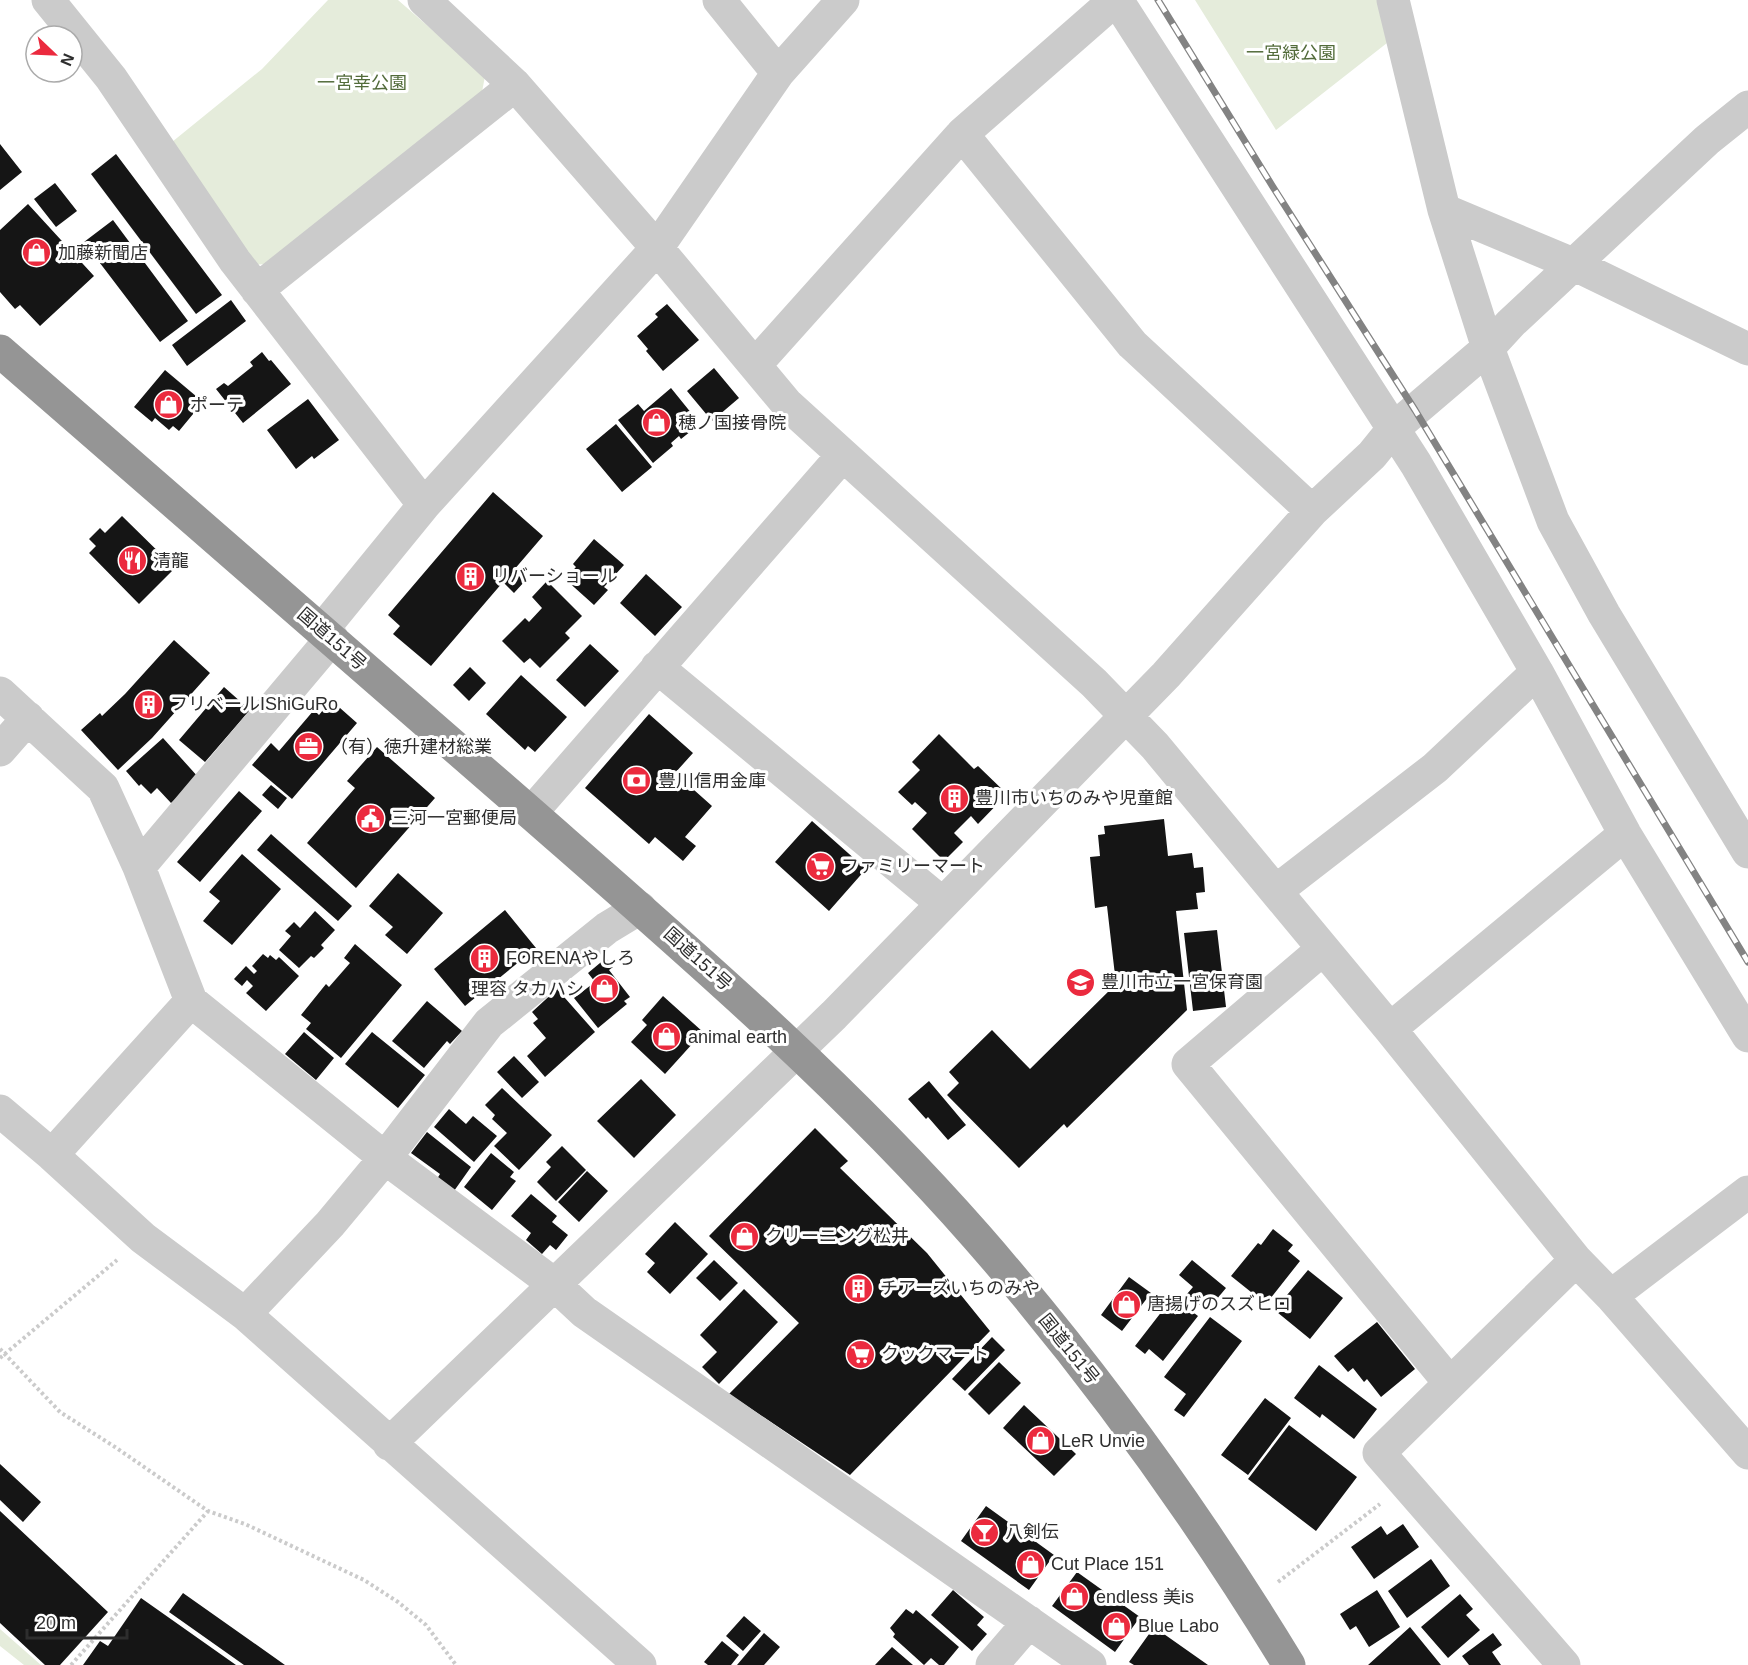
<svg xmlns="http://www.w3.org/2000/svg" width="1748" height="1665" viewBox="0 0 1748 1665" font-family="Helvetica,'Noto Sans JP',sans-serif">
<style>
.green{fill:#e5ecdb}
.building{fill:#151515}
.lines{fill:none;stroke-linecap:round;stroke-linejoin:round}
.path{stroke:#cbcbcb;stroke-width:4;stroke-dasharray:3 3;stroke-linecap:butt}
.minor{stroke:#cbcbcb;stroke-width:33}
.highway{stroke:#959595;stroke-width:33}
.rail-casing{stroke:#838383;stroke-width:7}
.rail{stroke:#fff;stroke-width:4.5;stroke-dasharray:14;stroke-linecap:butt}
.labels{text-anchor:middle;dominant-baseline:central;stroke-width:6;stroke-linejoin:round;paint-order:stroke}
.park-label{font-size:18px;fill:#526b3a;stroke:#fff}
.poi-label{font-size:18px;fill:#2e2e2e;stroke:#fff;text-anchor:start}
.street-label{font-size:18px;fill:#2e2e2e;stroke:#fff}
</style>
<rect width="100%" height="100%" fill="#fff"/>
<path class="green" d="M 328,0 L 398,0 L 485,76 L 482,92 L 267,264 L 251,265 L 172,142 L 262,69 Z
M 1195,0 L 1377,0 L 1387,43 L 1276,130 Z
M 0,1629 L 41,1665 L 24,1665 L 0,1646 Z"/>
<path class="building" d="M 0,144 L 22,172 L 0,190 Z
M 116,154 L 222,295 L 196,314 L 91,174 Z
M 55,183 L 77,211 L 56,227 L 34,199 Z
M 28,204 L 94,276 L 40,326 L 20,305 L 15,309 L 0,292 L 0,230 Z
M 113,220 L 188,321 L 160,342 L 84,242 Z
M 231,300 L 246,321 L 187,366 L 172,345 Z
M 667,304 L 699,340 L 663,371 L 646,351 L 648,349 L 637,336 L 658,317 L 655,314 Z
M 262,352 L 269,361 L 271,360 L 291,384 L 243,423 L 216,389 L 224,383 L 228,386 L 253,366 L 250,362 Z
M 714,368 L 739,398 L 712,421 L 687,391 Z
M 165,370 L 203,402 L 179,431 L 173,426 L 169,430 L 155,418 L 152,422 L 134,407 Z
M 671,388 L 692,414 L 688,417 L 696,427 L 681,439 L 679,436 L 671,443 L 673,446 L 653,463 L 618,420 L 638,404 L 644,411 Z
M 308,399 L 339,440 L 314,459 L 312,456 L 296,469 L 267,430 Z
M 616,424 L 652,467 L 622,492 L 586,449 Z
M 493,492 L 543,536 L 513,571 L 525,581 L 514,593 L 503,582 L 431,666 L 393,634 L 400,626 L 388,615 Z
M 122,516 L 175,568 L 139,604 L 89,553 L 96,546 L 89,539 L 100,528 L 105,533 Z
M 594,539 L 624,565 L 604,587 L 608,590 L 594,605 L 565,579 L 576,567 L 573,564 Z
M 646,574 L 682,607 L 655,636 L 620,603 Z
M 547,581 L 582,616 L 565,633 L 570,638 L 540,668 L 530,658 L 524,663 L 502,641 L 525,618 L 529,622 L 542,608 L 532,597 Z
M 174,640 L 210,673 L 152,738 L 118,770 L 81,730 L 100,713 L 102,716 L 125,694 Z
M 590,644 L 619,671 L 585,707 L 556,680 Z
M 470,667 L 486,683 L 469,701 L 453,685 Z
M 521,675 L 567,717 L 535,752 L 528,746 L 525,750 L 486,714 Z
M 224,687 L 250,710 L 205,762 L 179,740 Z
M 331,700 L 357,723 L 292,799 L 252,765 L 271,743 L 279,751 L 314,710 L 319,715 Z
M 649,714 L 693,753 L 675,773 L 712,806 L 685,837 L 696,846 L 683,861 L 655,837 L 649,844 L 585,788 Z
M 939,734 L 974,769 L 978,766 L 1007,794 L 978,824 L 971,816 L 954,833 L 963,842 L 944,861 L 912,829 L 927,813 L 915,802 L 912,805 L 898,792 L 920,770 L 912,762 Z
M 163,738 L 199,778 L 171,803 L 157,788 L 151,794 L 141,784 L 139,786 L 126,771 Z
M 377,747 L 435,798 L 356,888 L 307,843 L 355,788 L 347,781 Z
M 271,785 L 287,798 L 278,809 L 262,795 Z
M 239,791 L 262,811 L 200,882 L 177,862 Z
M 1164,819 L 1168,856 L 1192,853 L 1194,868 L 1203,867 L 1205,892 L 1196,893 L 1198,909 L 1176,911 L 1187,1010 L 1067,1128 L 1064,1124 L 1019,1168 L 947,1095 L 959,1083 L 949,1072 L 992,1030 L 1030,1069 L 1116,984 L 1107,906 L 1095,908 L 1090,857 L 1100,856 L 1098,835 L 1105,834 L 1104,826 Z
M 812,821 L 866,869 L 829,911 L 775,862 Z
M 271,834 L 352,906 L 338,921 L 257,850 Z
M 242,854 L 281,889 L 232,945 L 203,921 L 220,901 L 209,892 Z
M 398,873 L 443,913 L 407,954 L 385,935 L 393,927 L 369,906 Z
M 505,910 L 536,948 L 465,1006 L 434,969 Z
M 315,911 L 335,930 L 321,945 L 324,948 L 314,958 L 311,956 L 299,968 L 279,950 L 291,936 L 285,931 L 294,922 L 300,928 Z
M 1217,930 L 1226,1007 L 1193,1011 L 1184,933 Z
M 355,944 L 402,985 L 341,1058 L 306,1029 L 311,1023 L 301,1015 L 326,984 L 329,987 L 350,963 L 344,958 Z
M 263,954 L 268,958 L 270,955 L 276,960 L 279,957 L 299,976 L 266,1011 L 246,993 L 253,986 L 247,980 L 242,986 L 234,979 L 246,966 L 254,974 L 257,971 L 252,966 Z
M 606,958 L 613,967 L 609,970 L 630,997 L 624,1001 L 627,1004 L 598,1028 L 574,998 L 595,982 L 588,973 Z
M 557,989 L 595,1032 L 545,1077 L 527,1056 L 546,1038 L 533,1023 L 538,1019 L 532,1012 Z
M 663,996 L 703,1032 L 665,1074 L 631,1042 L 647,1025 L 642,1020 Z
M 427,1001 L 462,1031 L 450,1044 L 447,1041 L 424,1068 L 392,1041 Z
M 304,1032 L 334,1058 L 316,1080 L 285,1054 Z
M 372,1032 L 425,1075 L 398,1108 L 345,1064 Z
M 514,1056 L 539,1082 L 522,1098 L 497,1072 Z
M 641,1079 L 676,1115 L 634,1158 L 597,1121 Z
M 929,1081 L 966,1125 L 948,1140 L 928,1117 L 926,1119 L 908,1099 Z
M 502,1088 L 552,1135 L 519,1170 L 494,1146 L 507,1133 L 492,1119 L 495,1115 L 485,1105 Z
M 449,1109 L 466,1124 L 473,1116 L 497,1136 L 474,1162 L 434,1127 Z
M 815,1128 L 848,1161 L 840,1168 L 927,1253 L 990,1331 L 850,1475 L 729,1394 L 799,1323 L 709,1236 Z
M 427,1132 L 471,1167 L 454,1191 L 437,1179 L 440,1174 L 411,1153 Z
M 562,1146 L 586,1170 L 556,1201 L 537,1182 L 551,1167 L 546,1162 Z
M 491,1153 L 514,1172 L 510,1177 L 516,1181 L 492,1210 L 464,1187 Z
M 587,1171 L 608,1191 L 579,1222 L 558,1202 Z
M 531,1194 L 557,1216 L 552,1222 L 568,1235 L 556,1250 L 550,1245 L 542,1254 L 526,1240 L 531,1233 L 511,1216 Z
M 675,1222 L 708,1254 L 670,1294 L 647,1272 L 655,1263 L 645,1254 Z
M 1273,1229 L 1293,1245 L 1288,1251 L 1300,1261 L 1266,1304 L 1231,1276 L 1258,1243 L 1261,1245 Z
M 714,1260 L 738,1283 L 720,1301 L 696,1278 Z
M 1192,1260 L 1226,1288 L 1207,1311 L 1187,1294 L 1193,1287 L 1179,1275 Z
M 1308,1270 L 1343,1298 L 1310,1339 L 1272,1308 L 1280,1299 L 1282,1301 Z
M 1129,1277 L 1151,1293 L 1122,1331 L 1101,1315 Z
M 744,1289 L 778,1322 L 719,1384 L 702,1367 L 717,1352 L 700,1335 Z
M 1173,1297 L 1198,1316 L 1163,1361 L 1149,1349 L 1145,1354 L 1135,1346 Z
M 1210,1317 L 1242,1341 L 1184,1417 L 1174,1410 L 1186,1394 L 1164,1377 Z
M 1377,1322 L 1415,1369 L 1381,1397 L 1367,1379 L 1364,1382 L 1353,1368 L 1348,1372 L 1334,1356 Z
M 992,1337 L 1005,1350 L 965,1391 L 952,1379 Z
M 999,1362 L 1021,1383 L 989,1415 L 968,1394 Z
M 1319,1365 L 1377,1409 L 1354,1439 L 1322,1414 L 1320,1418 L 1294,1398 Z
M 1265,1398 L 1291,1418 L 1248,1475 L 1221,1455 Z
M 1024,1405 L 1076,1454 L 1054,1476 L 1003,1428 Z
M 1289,1425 L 1357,1477 L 1316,1531 L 1248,1479 Z
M 0,1464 L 41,1502 L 23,1522 L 0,1500 Z
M 986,1506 L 1054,1555 L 1029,1590 L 961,1541 Z
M 0,1511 L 108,1612 L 60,1665 L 45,1665 L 0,1623 Z
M 1403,1524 L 1419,1547 L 1374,1579 L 1351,1547 L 1381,1526 L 1387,1535 Z
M 1431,1559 L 1450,1586 L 1407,1618 L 1388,1591 Z
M 1077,1572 L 1140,1617 L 1115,1652 L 1052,1606 Z
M 953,1590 L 984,1617 L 977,1625 L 987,1634 L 972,1651 L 931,1615 Z
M 1377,1590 L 1400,1627 L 1369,1647 L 1356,1626 L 1350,1630 L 1340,1614 Z
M 183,1593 L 285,1665 L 244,1665 L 169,1612 Z
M 1460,1594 L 1473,1609 L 1466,1615 L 1480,1630 L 1448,1658 L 1421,1627 Z
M 141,1598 L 236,1665 L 83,1665 L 100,1641 L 108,1646 Z
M 906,1609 L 913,1614 L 916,1610 L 959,1647 L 944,1665 L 939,1665 L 931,1658 L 924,1665 L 893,1637 L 895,1634 L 890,1628 Z
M 744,1616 L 761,1631 L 743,1651 L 726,1636 Z
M 1154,1627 L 1208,1665 L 1134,1665 L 1129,1662 Z
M 1410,1627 L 1441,1665 L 1368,1665 Z
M 764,1633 L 780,1647 L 764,1665 L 737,1665 Z
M 1493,1633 L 1502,1645 L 1492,1652 L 1501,1665 L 1469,1665 L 1462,1656 Z
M 722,1641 L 739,1655 L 731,1665 L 708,1665 L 704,1662 Z
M 892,1647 L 913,1665 L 875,1665 Z"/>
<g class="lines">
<path class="path" d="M 0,1349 L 60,1412 L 115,1447 L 208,1511 L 245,1524 L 364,1580 L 398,1602 L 426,1625 L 456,1665
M 0,1358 L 117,1260
M 1278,1582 L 1380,1504
M 71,1665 L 208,1511"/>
<path class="minor" d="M 48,0 L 111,78 L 235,261 L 424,505
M 424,0 L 515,85 L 657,248 L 787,404 L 1094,683 L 1155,746 L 1390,1029 L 1576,1260 L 1611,1296 L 1748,1453
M 1117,0 L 1416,464 L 1537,672 L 1625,834 L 1748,1036
M 1393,0 L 1444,210 L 1488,348 L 1553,521 L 1604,614 L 1748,852
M 778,73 L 843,0
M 962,134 L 1132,344 L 1312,511
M 1444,210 L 1575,265 L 1748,349
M 257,290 L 515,85
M 755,365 L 962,134 L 1115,0
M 322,630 L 424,505 L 657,248 L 778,73 L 719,0
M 657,667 L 942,903
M 0,693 L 103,788 L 139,867 L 191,1001 L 385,1158 L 554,1284 L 584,1312 L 1090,1665
M 0,750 L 28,718
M 531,813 L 843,455
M 139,867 L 332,638
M 1276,891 L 1435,768 L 1537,672
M 1323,949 L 1188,1064 L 1449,1382
M 1390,1029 L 1625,834
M 0,1111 L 52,1155 L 143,1238 L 245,1314 L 640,1665
M 52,1155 L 191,1001
M 1611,1296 L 1748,1192
M 245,1314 L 330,1224 L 385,1158 L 489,1023 L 607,928 L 640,908
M 389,1444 L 834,1015 L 1166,675 L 1312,511 L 1372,455 L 1393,429 L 1488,348 L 1511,323 L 1707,140 L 1748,107
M 992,1665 L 1029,1622
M 1564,1665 L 1379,1453 L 1576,1260"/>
<path class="highway" d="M 0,351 C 178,506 356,660 533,815 C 687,950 842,1083 977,1237 C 1094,1371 1197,1514 1289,1665"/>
<defs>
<path id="rail" d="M 1158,0 L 1273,187 L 1415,410 L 1748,962"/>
</defs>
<use href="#rail" class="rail-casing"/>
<use href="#rail" class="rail"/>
</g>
<defs>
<symbol id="shop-disc" viewBox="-11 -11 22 22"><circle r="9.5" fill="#eb2a3e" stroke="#fff"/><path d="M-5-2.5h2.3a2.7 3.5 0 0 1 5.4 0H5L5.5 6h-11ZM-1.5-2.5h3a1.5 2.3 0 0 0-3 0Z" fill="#fff"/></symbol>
<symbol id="restaurant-disc" viewBox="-11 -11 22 22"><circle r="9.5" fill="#eb2a3e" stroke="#fff"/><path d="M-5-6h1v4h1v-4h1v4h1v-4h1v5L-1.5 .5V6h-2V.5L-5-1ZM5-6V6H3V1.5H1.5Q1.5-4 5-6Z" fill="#fff"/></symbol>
<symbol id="building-disc" viewBox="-11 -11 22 22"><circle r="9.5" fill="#eb2a3e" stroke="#fff"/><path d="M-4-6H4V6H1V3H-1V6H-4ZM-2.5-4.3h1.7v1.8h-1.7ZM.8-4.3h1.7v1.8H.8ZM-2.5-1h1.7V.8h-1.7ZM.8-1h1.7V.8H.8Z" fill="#fff"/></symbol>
<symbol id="office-disc" viewBox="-11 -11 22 22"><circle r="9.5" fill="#eb2a3e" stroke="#fff"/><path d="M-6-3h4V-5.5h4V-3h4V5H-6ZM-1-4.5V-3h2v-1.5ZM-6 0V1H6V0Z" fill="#fff"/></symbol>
<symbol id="bank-disc" viewBox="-11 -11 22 22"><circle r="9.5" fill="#eb2a3e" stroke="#fff"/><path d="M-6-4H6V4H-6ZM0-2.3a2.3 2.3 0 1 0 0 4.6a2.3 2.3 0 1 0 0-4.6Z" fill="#fff"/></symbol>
<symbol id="civic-disc" viewBox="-11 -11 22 22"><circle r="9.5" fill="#eb2a3e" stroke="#fff"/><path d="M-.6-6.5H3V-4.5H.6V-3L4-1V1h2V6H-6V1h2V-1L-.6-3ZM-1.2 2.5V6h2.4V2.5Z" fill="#fff"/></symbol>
<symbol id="supermarket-disc" viewBox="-11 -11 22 22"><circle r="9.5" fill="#eb2a3e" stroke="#fff"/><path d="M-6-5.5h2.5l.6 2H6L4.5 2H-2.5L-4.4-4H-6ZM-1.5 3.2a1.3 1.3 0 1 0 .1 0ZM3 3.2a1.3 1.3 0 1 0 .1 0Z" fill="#fff"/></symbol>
<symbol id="school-disc" viewBox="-11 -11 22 22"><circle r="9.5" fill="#eb2a3e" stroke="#fff"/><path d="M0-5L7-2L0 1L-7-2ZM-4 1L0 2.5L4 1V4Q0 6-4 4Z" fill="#fff"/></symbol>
<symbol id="bar-disc" viewBox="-11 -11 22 22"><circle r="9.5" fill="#eb2a3e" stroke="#fff"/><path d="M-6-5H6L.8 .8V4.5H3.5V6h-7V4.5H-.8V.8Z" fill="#fff"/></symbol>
</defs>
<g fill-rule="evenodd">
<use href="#shop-disc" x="20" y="236" width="33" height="33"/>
<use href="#shop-disc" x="152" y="388" width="33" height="33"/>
<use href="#shop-disc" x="640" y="406" width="33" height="33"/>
<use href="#restaurant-disc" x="116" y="544" width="33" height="33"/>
<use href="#building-disc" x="454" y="560" width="33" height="33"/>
<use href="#building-disc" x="132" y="688" width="33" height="33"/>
<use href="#office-disc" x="292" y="730" width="33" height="33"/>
<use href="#bank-disc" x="620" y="764" width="33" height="33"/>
<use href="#building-disc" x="938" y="782" width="33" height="33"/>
<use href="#civic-disc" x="354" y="802" width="33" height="33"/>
<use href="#supermarket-disc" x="804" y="850" width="33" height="33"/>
<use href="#building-disc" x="468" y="942" width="33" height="33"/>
<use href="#school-disc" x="1064" y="966" width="33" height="33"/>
<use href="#shop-disc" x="588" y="972" width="33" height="33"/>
<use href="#shop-disc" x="650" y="1020" width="33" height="33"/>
<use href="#shop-disc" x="728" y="1220" width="33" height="33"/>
<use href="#building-disc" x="842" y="1272" width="33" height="33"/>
<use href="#shop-disc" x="1110" y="1288" width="33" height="33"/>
<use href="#supermarket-disc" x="844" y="1338" width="33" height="33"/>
<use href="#shop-disc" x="1024" y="1424" width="33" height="33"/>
<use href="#bar-disc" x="968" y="1516" width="33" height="33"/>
<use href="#shop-disc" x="1014" y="1548" width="33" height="33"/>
<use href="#shop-disc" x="1058" y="1580" width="33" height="33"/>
<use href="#shop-disc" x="1100" y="1610" width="33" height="33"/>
</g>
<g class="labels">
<g class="park-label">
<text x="1291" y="53">一宮緑公園</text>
<text x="362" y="83">一宮幸公園</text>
</g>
<g class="poi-label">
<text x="58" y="253">加藤新聞店</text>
<text x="190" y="405">ポーテ</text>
<text x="678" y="423">穂ノ国接骨院</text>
<text x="153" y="561">清龍</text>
<text x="492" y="576">リバーショール</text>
<text x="170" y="704">フリベールIShiGuRo</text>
<text x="330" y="747">（有）徳升建材総業</text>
<text x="658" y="781">豊川信用金庫</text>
<text x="975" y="798">豊川市いちのみや児童館</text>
<text x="391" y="818">三河一宮郵便局</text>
<text x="841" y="866">ファミリーマート</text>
<text x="506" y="958">FORENAやしろ</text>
<text x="1101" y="982">豊川市立一宮保育園</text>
<text x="584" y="989" text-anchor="end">理容 タカハシ</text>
<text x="688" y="1037">animal earth</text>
<text x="765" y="1236">クリーニング松井</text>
<text x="880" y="1288">チアーズいちのみや</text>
<text x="1147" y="1304">唐揚げのスズヒロ</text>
<text x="881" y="1354">クックマート</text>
<text x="1061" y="1441">LeR Unvie</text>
<text x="1005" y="1532">八剣伝</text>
<text x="1051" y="1564">Cut Place 151</text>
<text x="1096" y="1597">endless 美is</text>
<text x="1138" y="1626">Blue Labo</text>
</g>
<g class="street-label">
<text transform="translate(332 639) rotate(41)">国道151号</text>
<text transform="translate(698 959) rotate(42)">国道151号</text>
<text transform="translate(1069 1349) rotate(51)">国道151号</text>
</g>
</g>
<g transform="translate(54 54) rotate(113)"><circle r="28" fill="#ffffff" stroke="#ababab" stroke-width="1.5"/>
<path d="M0-4.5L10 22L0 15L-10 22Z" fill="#eb2a3e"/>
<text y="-9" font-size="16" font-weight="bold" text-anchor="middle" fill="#2e2e2e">N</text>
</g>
<path d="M27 1629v9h100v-9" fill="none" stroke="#2e2e2e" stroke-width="3"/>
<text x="36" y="1629" font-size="18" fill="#2e2e2e" stroke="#ffffff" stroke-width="4.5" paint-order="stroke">20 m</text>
</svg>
